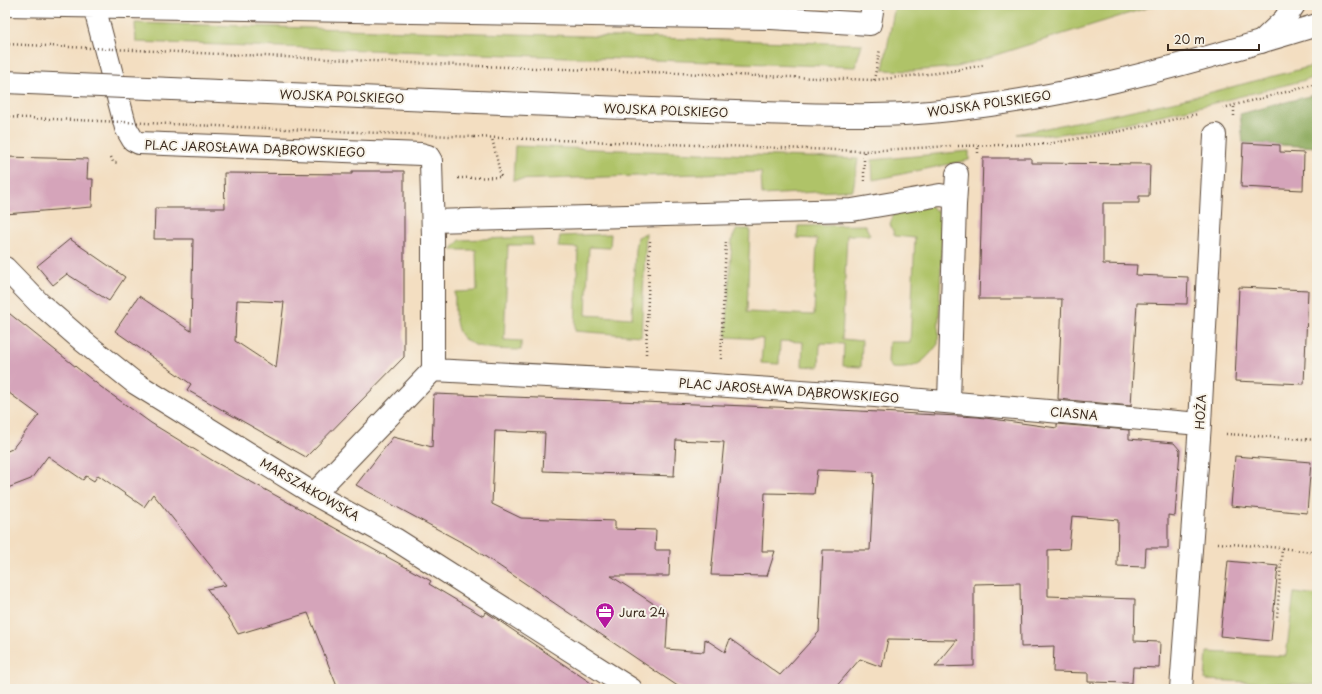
<svg xmlns="http://www.w3.org/2000/svg" width="1322" height="694" viewBox="0 0 1322 694" font-family="'Playpen Sans',sans-serif">
<style>
.green{fill:#afc368;stroke:#757643}
.forest{fill:#8ba95c;stroke:#636a3d}
.building{fill:#d5a4ba;fill-rule:evenodd}
.lines{fill:none;stroke-linecap:round;stroke-linejoin:round}
.minor-casing{stroke:#574536;stroke-width:24}
.major-casing{stroke:#574536;stroke-width:24}
.path{stroke:#574536;stroke-width:2.5;stroke-dasharray:1 3;stroke-linecap:butt}
.minor{stroke:#fff;stroke-width:22}
.major{stroke:#fff;stroke-width:22}
.major-bridge-casing{stroke:#574536;stroke-width:24;stroke-linecap:butt}
.path-bridge{stroke:#574536;stroke-width:2.5;stroke-dasharray:1 3;stroke-linecap:butt}
.major-bridge{stroke:#fff;stroke-width:22}
.labels{text-anchor:middle;dominant-baseline:central;stroke-width:4;stroke-linejoin:round;paint-order:stroke}
.street-label{font-size:12px;fill:#3b2a1e;stroke:#f7f3e8}
.poi-label{font-size:12px;fill:#3b2a1e;stroke:#f7f3e8;text-anchor:start}
</style>
<rect width="100%" height="100%" fill="#f7f3e8"/>
<filter id="ink" filterUnits="userSpaceOnUse"><feTurbulence type="fractalNoise" baseFrequency=".025" numOctaves="2"/><feDisplacementMap in="SourceGraphic" scale="8" xChannelSelector="R" yChannelSelector="G"/><feConvolveMatrix kernelMatrix="1 2 1 2 8 2 1 2 1" color-interpolation-filters="sRGB"/></filter>
<filter id="wash" filterUnits="userSpaceOnUse"><feTurbulence type="fractalNoise" baseFrequency=".012" numOctaves="4" result="noise"/><feDisplacementMap in="SourceGraphic" scale="16" xChannelSelector="R" yChannelSelector="G"/><feGaussianBlur stdDeviation="0.9" result="paint"/><feColorMatrix in="noise" values="0 0 0 0 0 0 0 0 0 0 0 0 0 0 0 0 0 1.4 0 .05"/><feComposite in="paint" operator="in"/></filter>
<g filter="url(#wash)">
<rect width="100%" height="100%" fill="#f3dec1"/>
<path class="green" d="M 895,5 L 1156,5 L 957,67 L 911,71 L 883,70 Z
M 135,23 L 862,44 L 855,67 L 136,42 Z
M 1317,65 L 1317,77 L 1206,105 L 1117,125 L 1053,135 L 1017,134 L 1177,101 Z
M 515,146 L 858,159 L 853,190 L 762,195 L 761,172 L 513,180 Z
M 969,151 L 969,160 L 873,180 L 872,160 Z
M 930,206 L 943,216 L 938,344 C 924,362 916,370 892,368 L 888,363 L 889,342 L 910,342 L 915,238 L 895,236 L 890,224 L 894,214 L 906,210 Z
M 865,225 L 870,235 L 847,235 L 842,339 L 862,341 L 861,367 L 843,366 L 844,344 L 820,343 L 819,367 L 802,366 L 803,342 L 780,341 L 779,364 L 761,363 L 763,339 L 726,337 L 732,239 L 737,229 L 750,229 L 747,312 L 814,315 L 817,239 L 797,238 L 798,226 Z
M 646,233 L 641,336 L 575,331 L 578,248 L 558,247 L 560,236 L 611,234 L 610,248 L 589,247 L 586,315 L 632,318 L 635,249 L 637,237 Z
M 532,237 L 533,245 L 508,245 L 504,340 L 521,341 L 521,350 C 502,349 462,352 457,326 C 454,315 455,303 455,292 L 477,291 L 476,250 L 451,250 L 460,240 Z
M 1294,593 L 1317,596 L 1317,685 L 1205,680 L 1207,652 L 1286,656 Z"/>
<path class="forest" d="M 1317,94 L 1317,147 L 1243,143 L 1240,114 Z"/>
<g id="blocks">
<path class="building" d="M 1243,143 L 1280,145 L 1280,152 L 1304,153 L 1303,190 L 1241,187 Z
M 5,157 L 88,159 L 87,179 L 93,179 L 92,207 L 5,214 Z
M 983,158 L 1031,158 L 1031,163 L 1150,164 L 1149,196 L 1139,196 L 1139,203 L 1103,203 L 1103,264 L 1137,265 L 1136,275 L 1188,277 L 1187,304 L 1137,303 L 1131,406 L 1058,399 L 1062,299 L 979,299 Z
M 352,171 L 404,171 L 404,357 L 306,457 L 187,390 L 191,384 L 115,331 L 139,296 L 191,331 L 193,239 L 154,239 L 155,208 L 225,208 L 224,173 L 352,174 ZM 237,300 L 284,302 L 276,368 L 235,341 Z
M 70,239 L 125,277 L 109,301 L 67,274 L 53,285 L 37,266 Z
M 1239,287 L 1308,290 L 1304,384 L 1235,381 Z
M 5,310 L 101,387 L 151,423 L 215,462 L 431,581 L 429,584 L 483,616 L 486,612 L 600,689 L 338,689 L 308,613 L 238,634 L 228,617 L 207,589 L 226,585 L 153,494 L 144,507 L 98,475 L 94,481 L 86,476 L 83,480 L 48,456 L 31,479 L 5,489 L 5,452 L 12,449 L 39,415 L 5,390 Z
M 434,394 L 799,408 L 978,417 L 1057,428 L 1057,424 L 1129,430 L 1129,439 L 1174,443 L 1180,450 L 1175,516 L 1168,515 L 1168,548 L 1146,548 L 1145,567 L 1117,566 L 1118,520 L 1072,516 L 1069,549 L 1048,550 L 1048,596 L 1135,599 L 1134,641 L 1160,642 L 1159,668 L 1133,667 L 1132,683 L 1088,682 L 1088,673 L 1053,672 L 1054,646 L 1021,647 L 1020,583 L 974,584 L 974,666 L 935,667 L 957,640 L 888,639 L 882,667 L 860,659 L 834,689 L 682,689 L 474,549 L 356,485 L 393,437 L 432,447 ZM 495,431 L 545,433 L 543,471 L 674,476 L 676,440 L 724,442 L 711,575 L 767,576 L 775,551 L 762,551 L 765,493 L 814,494 L 817,470 L 874,472 L 870,550 L 823,550 L 819,632 L 780,675 L 730,639 L 725,652 L 705,639 L 704,652 L 666,649 L 668,613 L 611,576 L 669,576 L 670,550 L 655,550 L 656,530 L 615,529 L 615,521 L 521,518 L 492,504 Z
M 1235,456 L 1311,462 L 1307,513 L 1231,506 Z
M 1228,561 L 1278,566 L 1271,641 L 1220,636 Z"/>
</g>
</g>
<g filter="url(#ink)">
<use href="#blocks" fill-opacity="0" stroke="#574536" stroke-width="1"/>
<g class="lines">
<defs>
<path id="minor" d="M 5,5 L 771,18 L 870,24 L 873,5
M 94,6 L 126,128 L 133,140 L 139,143 L 421,154 L 428,156 L 431,161 L 433,237 L 433,370 L 314,494
M 1261,42 L 1284,20 L 1294,5
M 955,205 L 957,174
M 433,221 L 852,210 L 940,195 L 952,197 L 955,205 L 949,401
M 5,268 L 39,303 L 84,342 L 135,383 L 314,494 L 395,539 L 631,689
M 433,370 L 683,383 L 875,396 L 1200,424
M 1181,689 L 1200,424 L 1215,135"/>
<path id="major" d="M 477,102 C 572,106 668,110 763,113 C 810,114 857,117 904,114 C 1045,105 1183,66 1317,25"/>
</defs>
<use href="#minor" class="minor-casing"/>
<use href="#major" class="major-casing"/>
<path class="path" d="M 479,66 L 874,80 L 946,72 L 984,65
M 874,80 L 880,49
M 1223,108 L 1317,84
M 1234,116 L 1234,106
M 474,137 L 864,151 L 951,146
M 978,144 L 978,156
M 958,146 L 1047,144 L 1121,131 L 1198,114
M 111,157 L 113,162 L 118,163
M 458,178 L 501,177 L 492,138
M 864,181 L 864,151
M 646,354 L 650,241
M 721,359 L 726,240
M 1226,434 L 1317,440
M 1218,543 L 1282,548 L 1277,617
M 1282,548 L 1317,553"/>
<use href="#minor" class="minor"/>
<use href="#major" class="major"/>
<defs>
<path id="major-bridge" d="M 5,82 L 477,102"/>
</defs>
<use href="#major-bridge" class="major-bridge-casing"/>
<path class="path-bridge" d="M 5,44 L 479,66
M 5,117 L 474,137"/>
<use href="#major-bridge" class="major-bridge"/>
</g>
</g>
<defs>
<symbol id="office-pin" viewBox="-11 -11 22 30"><path d="M0 17L-7.5 6A9.5 9.5 0 1 1 7.5 6Z" fill="#b5179e" stroke="#f7f3e8"/><path d="M-6-3h4V-5.5h4V-3h4V5H-6ZM-1-4.5V-3h2v-1.5ZM-6 0V1H6V0Z" fill="#fff"/></symbol>
</defs>
<g fill-rule="evenodd">
<use href="#office-pin" x="594" y="601" width="22" height="30"/>
</g>
<g class="labels">
<g class="street-label">
<text transform="translate(342 96) rotate(2)">WOJSKA POLSKIEGO</text>
<text transform="translate(989 103) rotate(-8)">WOJSKA POLSKIEGO</text>
<text transform="translate(666 110) rotate(2)">WOJSKA POLSKIEGO</text>
<text transform="translate(255 148) rotate(2)">PLAC JAROSŁAWA DĄBROWSKIEGO</text>
<text transform="translate(789 390) rotate(4)">PLAC JAROSŁAWA DĄBROWSKIEGO</text>
<text transform="translate(1200 412) rotate(-87)">HOŻA</text>
<text transform="translate(1074 413) rotate(5)">CIASNA</text>
<text transform="translate(310 489) rotate(30)">MARSZAŁKOWSKA</text>
</g>
<g class="poi-label">
<text x="619" y="612">Jura 24</text>
</g>
</g>
<rect width="1322" height="694" fill="none" stroke="#f7f3e8" stroke-width="20"/>
<path d="M1168 44v6h91v-6" fill="none" stroke="#3b2a1e" stroke-width="2"/>
<text x="1174" y="44" font-size="12" fill="#3b2a1e" stroke="#f7f3e8" stroke-width="3" paint-order="stroke">20 m</text>
</svg>
